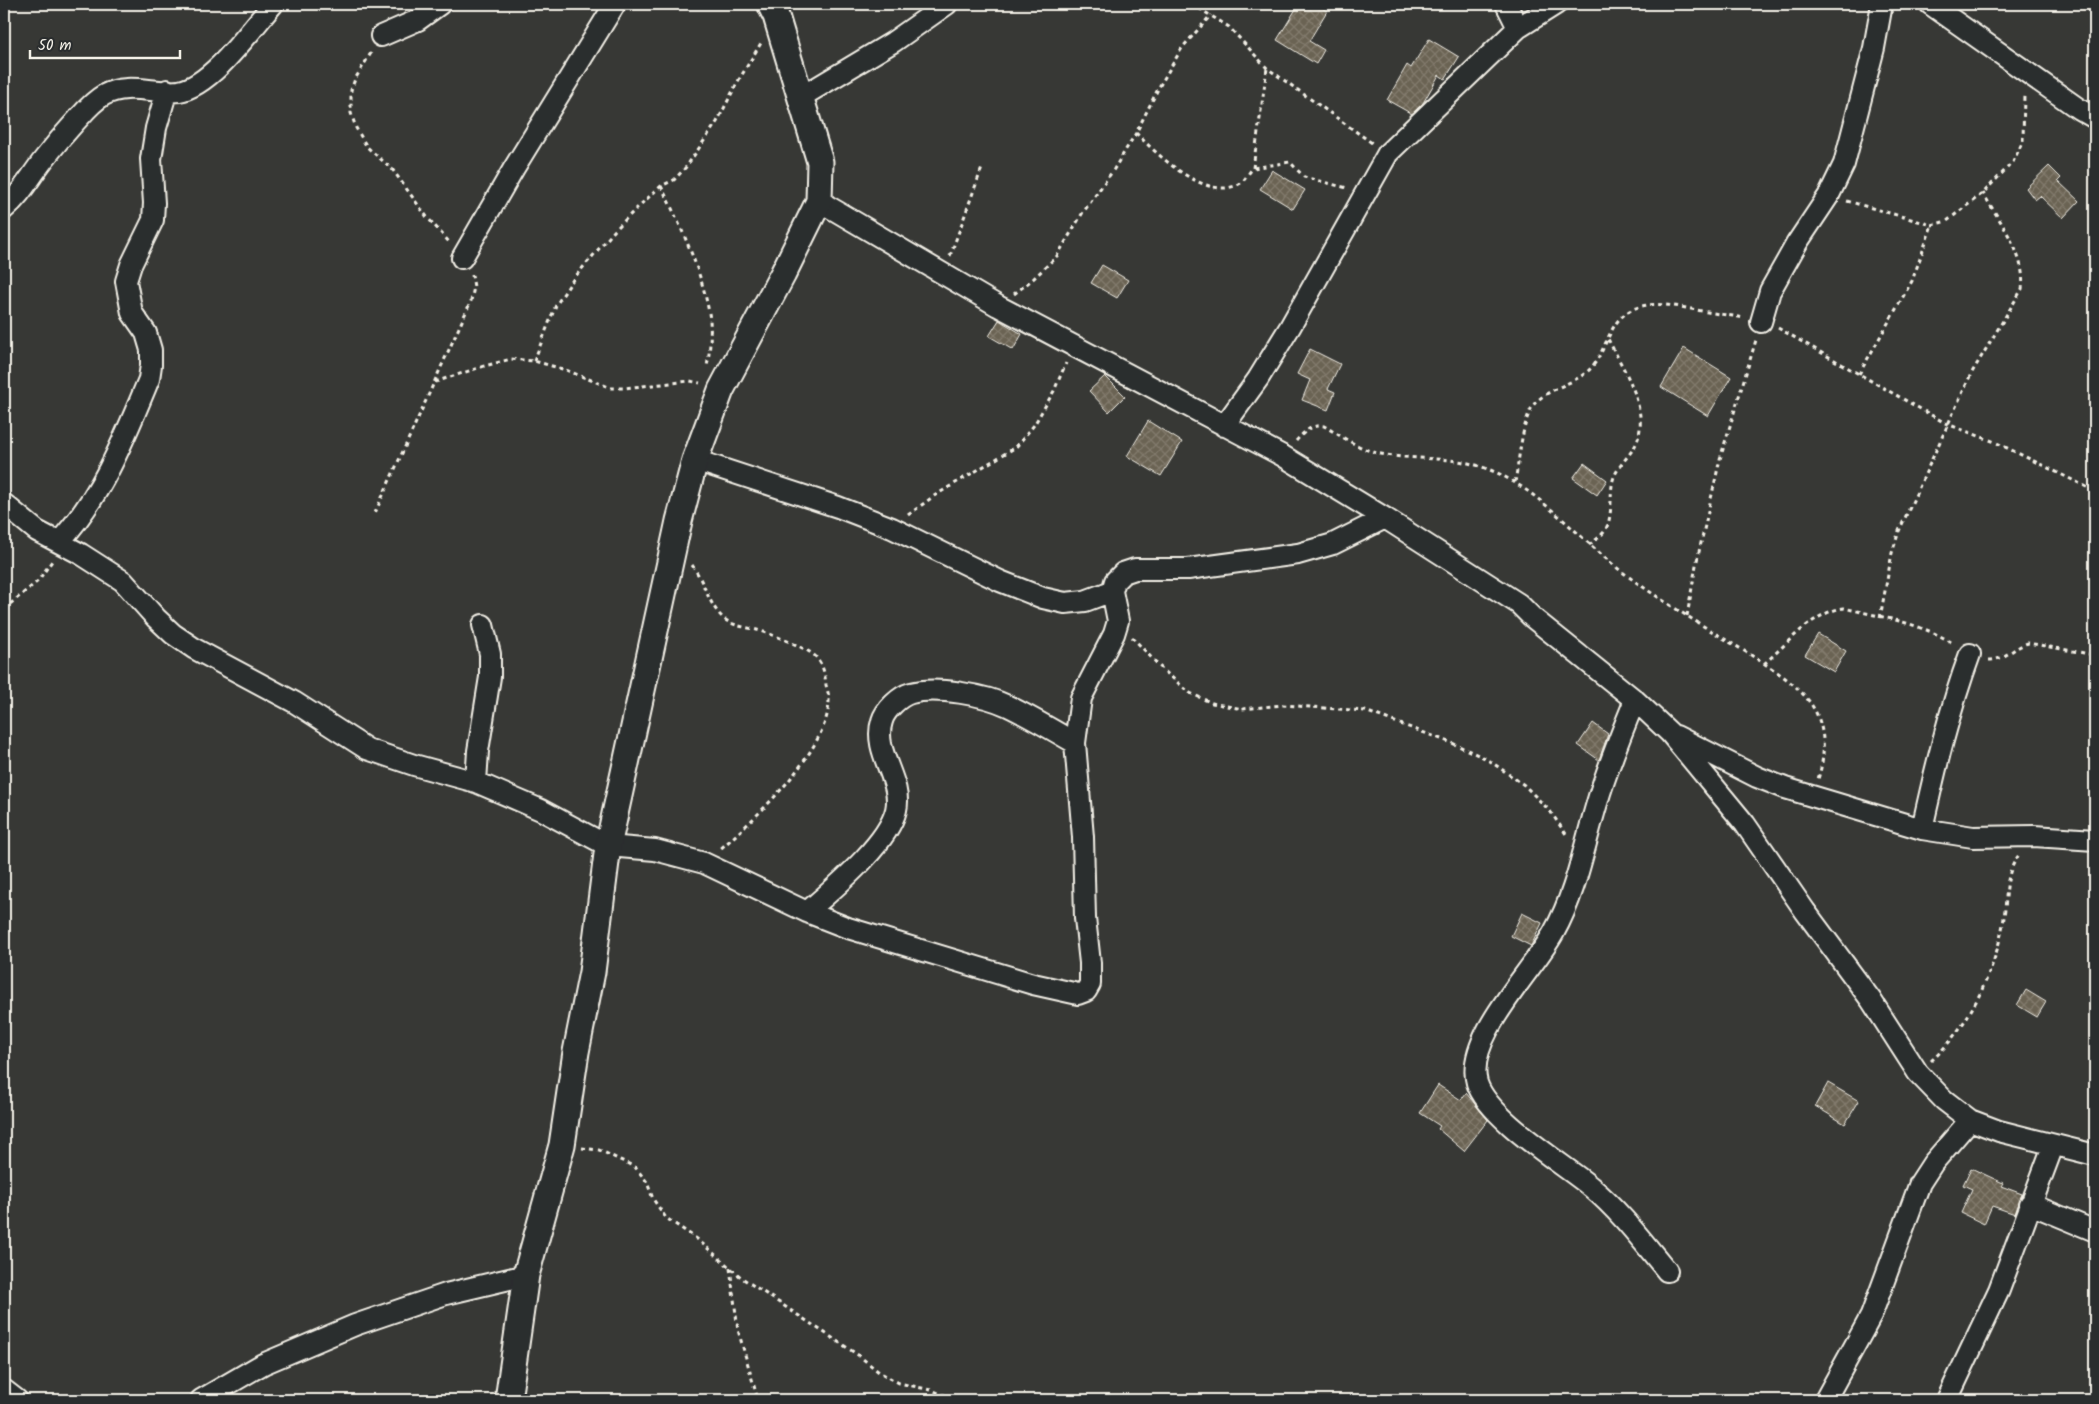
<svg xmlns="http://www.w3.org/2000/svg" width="2099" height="1404" viewBox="0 0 2099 1404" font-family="Kalam,sans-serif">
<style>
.building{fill:url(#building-cross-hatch);stroke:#f4f1e8}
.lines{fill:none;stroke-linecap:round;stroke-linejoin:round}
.minor-casing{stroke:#f4f1e8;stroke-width:24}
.tertiary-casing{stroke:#f4f1e8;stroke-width:29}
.path{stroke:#f4f1e8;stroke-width:3;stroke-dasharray:4 4;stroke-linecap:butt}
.minor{stroke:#2a2d2e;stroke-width:20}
.tertiary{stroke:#2a2d2e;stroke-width:25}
</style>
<defs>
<pattern id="building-cross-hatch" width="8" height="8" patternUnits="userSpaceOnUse" patternTransform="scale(1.25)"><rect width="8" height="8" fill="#6b6353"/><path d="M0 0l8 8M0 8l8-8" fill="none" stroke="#817a6c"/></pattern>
</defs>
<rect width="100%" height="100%" fill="#373835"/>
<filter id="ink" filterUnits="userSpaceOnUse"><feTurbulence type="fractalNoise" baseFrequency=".02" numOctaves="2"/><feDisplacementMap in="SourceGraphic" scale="10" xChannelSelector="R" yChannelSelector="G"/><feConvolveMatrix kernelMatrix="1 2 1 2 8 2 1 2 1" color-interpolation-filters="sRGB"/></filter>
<g filter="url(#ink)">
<path class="building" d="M 1299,4 L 1314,4 L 1327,11 L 1309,41 L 1324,50 L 1316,64 L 1277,40 Z
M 1429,39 L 1459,57 L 1445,79 L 1439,75 L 1423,103 L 1412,114 L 1387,100 L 1407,65 L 1411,68 Z
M 2049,166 L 2061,178 L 2058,181 L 2079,201 L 2063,218 L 2040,196 L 2035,200 L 2026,188 Z
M 1272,170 L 1305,190 L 1293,209 L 1260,189 Z
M 1102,265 L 1128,280 L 1117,298 L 1091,283 Z
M 999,320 L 1022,334 L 1013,350 L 989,336 Z
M 1684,348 L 1731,377 L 1708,416 L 1661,387 Z
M 1310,349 L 1340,364 L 1328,389 L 1335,392 L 1328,410 L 1302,400 L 1310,380 L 1297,374 Z
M 1105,376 L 1125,396 L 1109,412 L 1089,391 Z
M 1148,421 L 1182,442 L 1161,476 L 1127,456 Z
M 1584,463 L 1607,480 L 1597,495 L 1573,478 Z
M 1818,634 L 1846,651 L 1834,672 L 1805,655 Z
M 1593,723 L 1608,734 L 1599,760 L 1578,745 Z
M 1522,913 L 1542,923 L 1531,946 L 1511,936 Z
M 2026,990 L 2046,1002 L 2037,1017 L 2017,1005 Z
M 1828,1083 L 1859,1101 L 1845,1124 L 1815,1106 Z
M 1438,1085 L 1461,1100 L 1466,1093 L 1488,1120 L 1464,1151 L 1438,1129 L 1440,1126 L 1420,1113 Z
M 1971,1168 L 2003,1183 L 2001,1186 L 2022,1194 L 2015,1214 L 1992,1206 L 1984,1224 L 1961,1213 L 1972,1189 L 1963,1185 Z"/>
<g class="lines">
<defs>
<path id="minor" d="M 1506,4 L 1518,28
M 1930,4 L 2079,109 L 2095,118
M 381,36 L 418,20 L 440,4
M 801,97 L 893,42 L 947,4
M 819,201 L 998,306 L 1283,456 L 1385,518 L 1519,604 L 1533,618 L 1635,700 L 1670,733 L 1745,824 L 1805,911 L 1871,1000 L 1918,1073 L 1944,1100 L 1970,1120 L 1999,1131 L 2095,1155
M 4,209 C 21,195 30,177 44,159 C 54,146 65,133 76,121 C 84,112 93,101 104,95 C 127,82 155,94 179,91 C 212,86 252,28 273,4
M 462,258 L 514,168 L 615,4
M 1761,322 L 1770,291 L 1797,243 L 1829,195 L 1844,164 L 1874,48 L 1882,4
M 1224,426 L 1258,379 L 1290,327 L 1388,153 L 1518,28 L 1556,4
M 695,460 L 838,507 L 892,528 L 1000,581 L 1043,598 L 1065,603 L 1085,601 L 1112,591
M 4,504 L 37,531 L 81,554 L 123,581 L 156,618 L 173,634 L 195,649 L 294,702 L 367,749 L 414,765 L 476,782 L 541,810 L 608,846 L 655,850 L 704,863 L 807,912 L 848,928 L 1033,984 L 1078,994 L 1086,991 L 1090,984 L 1090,963 L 1085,918 L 1083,837 L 1075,743 L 1081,698 L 1114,634 L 1118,621 L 1112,591 L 1115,581 L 1123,573 L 1135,569 L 1188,569 L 1298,554 L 1333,544 L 1385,518
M 59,542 C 102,496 125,437 149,379 L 151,365 L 151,350 L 146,333 L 132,313 L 126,281 L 131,265 L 153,220 L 154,203 L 151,159 L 156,128 L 167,90
M 1635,700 C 1621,734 1607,768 1597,803 C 1584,846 1576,893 1554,932 C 1533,971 1464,1038 1477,1083 C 1488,1118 1562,1163 1591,1187 C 1620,1211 1643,1242 1667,1271
M 1676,736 L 1757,777 L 1785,788 L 1922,829 L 1973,837 L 2034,836 L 2095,840
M 476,782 L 478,751 L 490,677 L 490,654 L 483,625
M 1922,829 C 1935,770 1949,711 1970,654
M 807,912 C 833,889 888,844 896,810 C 903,780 872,752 882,721 C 885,710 900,696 911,693 C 936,686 985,695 1008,706 C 1031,717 1053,730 1075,743
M 2030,1204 L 2095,1231
M 4,1390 L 17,1400
M 201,1400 L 263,1364 L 355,1325 L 446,1294 L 526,1275
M 1825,1400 L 1871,1316 L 1920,1183 L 1933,1163 L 1970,1120
M 1947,1400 L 1999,1290 L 2053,1146"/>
<path id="tertiary" d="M 508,1400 L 526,1275 L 562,1145 L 576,1052 L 592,972 L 608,846 L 679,521 L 695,460 L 721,390 L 783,274 L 819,201 L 820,162 L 776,16 L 770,4"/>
</defs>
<use href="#minor" class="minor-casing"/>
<use href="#tertiary" class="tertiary-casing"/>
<path class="path" d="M 385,4 L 388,11
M 1192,4 L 1229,27 L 1267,68 L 1372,143
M 371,53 L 355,79 L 351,90 L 351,113 L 356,128 L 367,147 L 392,169 L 427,217 L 450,243
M 1136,133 C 1157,154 1207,204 1241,183 C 1245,180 1249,172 1253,168 L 1290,162 L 1304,177 L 1347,188
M 1253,168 L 1267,68
M 661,186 C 680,224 705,278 710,320 C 711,336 710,351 707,366
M 1847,201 L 1932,225 L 1947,221 L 1983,193 L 2013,162 L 2023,141 L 2024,94
M 950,256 L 982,168
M 1014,294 L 1033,279 L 1057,256 L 1082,214 L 1114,169 L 1136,133 L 1159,87 L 1182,48 L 1211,15
M 1778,328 L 1947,424 L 1995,442 L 2095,491
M 534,361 L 556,305 L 574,278 L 615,230 L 639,206 L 661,186 L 674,180 L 686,167 L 717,122 L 737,83 L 761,43
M 1859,374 L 1912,281 L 1932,225
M 435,382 L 481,367 L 511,359 L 534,361 L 566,370 L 611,388 L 624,388 L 690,381 L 700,383
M 1296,441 C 1304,432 1312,424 1324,426 C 1341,436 1361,450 1381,454 C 1416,461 1451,455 1485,468 C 1538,487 1581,541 1625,574 C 1664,603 1705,627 1746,652 C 1768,666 1796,682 1811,704 C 1826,726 1826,754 1818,779
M 1515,482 C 1519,462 1522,416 1536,402 C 1550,388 1573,384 1588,371 C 1602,358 1606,337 1617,322 C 1638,295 1674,306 1702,311 C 1716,314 1730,315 1744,318
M 375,513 L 471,301 L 474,287 L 472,275
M 908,515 L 934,496 L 1016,447 L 1034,425 L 1054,391 L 1066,363
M 1589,545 C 1594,541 1600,537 1604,532 C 1614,518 1609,496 1613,480 C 1617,466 1630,456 1636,444 C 1651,409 1623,369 1608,339
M 692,565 C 704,581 708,603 722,617 C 731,626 746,627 757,630 C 769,633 808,648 816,657 C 823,665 825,674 826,685 C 827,689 829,695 829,700 C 829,750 755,819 719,850
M 4,609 L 38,581 L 52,561
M 1687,616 L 1696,565 L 1720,459 L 1756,340
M 1880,618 L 1892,553 L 1899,531 L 1971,374 L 2022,289 C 2027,255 1999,221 1983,193
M 1132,637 L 1163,670 L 1190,693 L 1212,703 L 1242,709 L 1283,705 L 1365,711 L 1452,743 L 1487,759 L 1524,785 L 1550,811 L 1568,837
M 1989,660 C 2005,660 2014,647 2028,643 L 2095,655
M 1764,664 C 1787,644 1813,612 1844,608 C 1881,617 1922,623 1954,644
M 1931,1061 C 1971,1025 2000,962 2005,909 C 2007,890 2006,872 2019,855
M 582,1148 L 599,1150 L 635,1167 L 647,1182 L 653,1199 L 666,1218 L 697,1239 L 742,1278 L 858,1355 L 879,1372 L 899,1383 L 931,1390 L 957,1400
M 730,1268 L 738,1330 L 758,1400"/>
<use href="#minor" class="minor"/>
<use href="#tertiary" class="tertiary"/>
</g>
</g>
<rect width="2099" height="1404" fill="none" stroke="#2a2d2e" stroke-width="20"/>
<rect x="10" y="10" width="2079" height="1384" fill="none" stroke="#f4f1e8" stroke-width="2" filter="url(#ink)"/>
<path d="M30 50v8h150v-8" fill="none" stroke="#f4f1e8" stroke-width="2.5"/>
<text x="38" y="50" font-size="15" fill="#f4f1e8" stroke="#2a2d2e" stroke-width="4" paint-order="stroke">50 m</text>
</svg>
